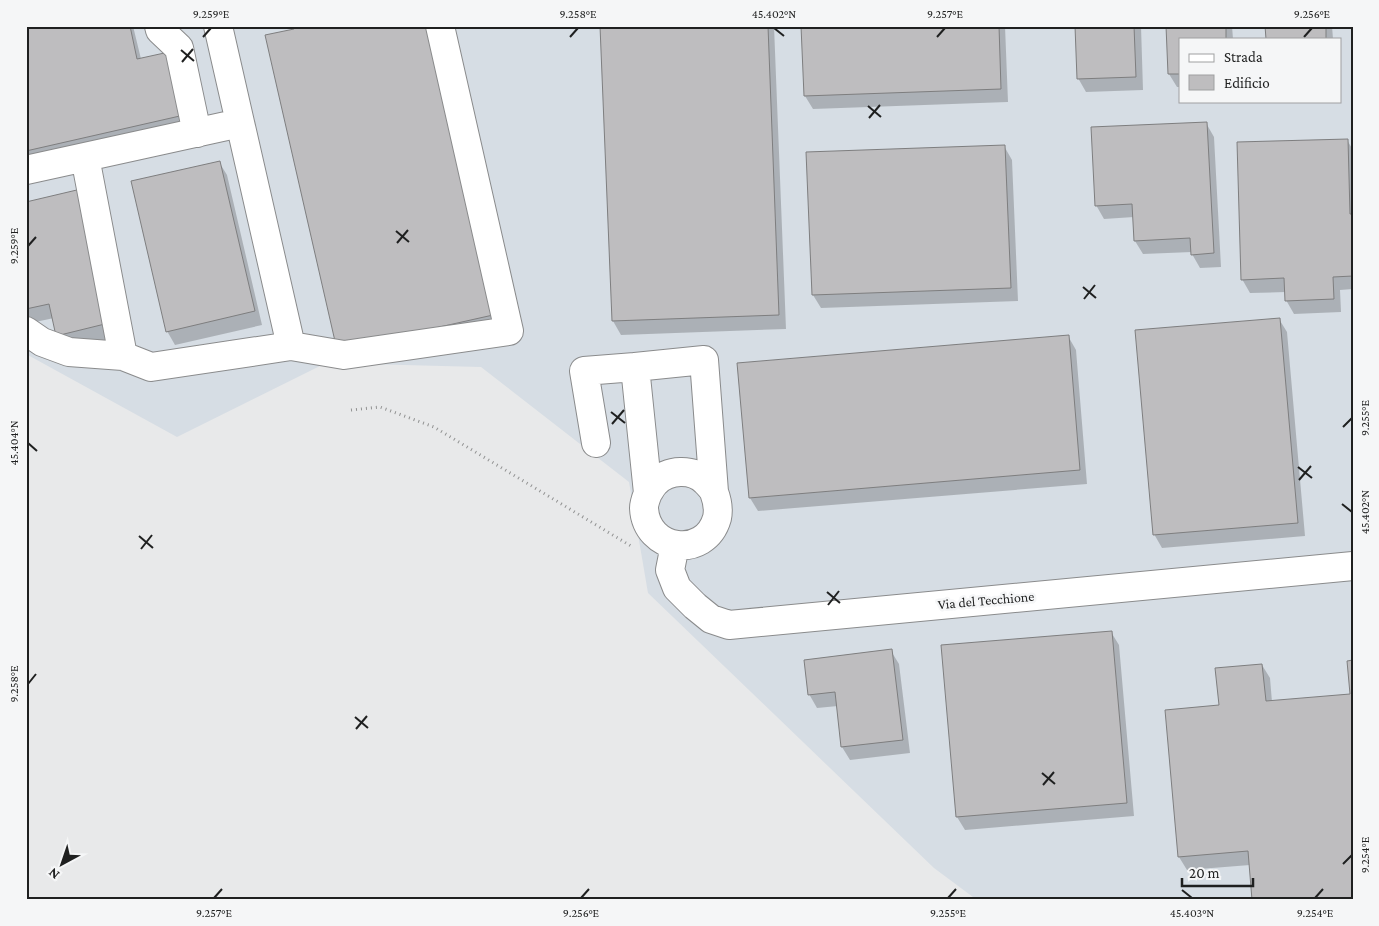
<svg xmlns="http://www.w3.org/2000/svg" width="1379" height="926" viewBox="0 0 1379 926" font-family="'Crimson Pro',serif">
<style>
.built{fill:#d6dde4;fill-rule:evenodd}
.shadow{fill:#0003}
.building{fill:#bebdbf;stroke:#7e7e7f}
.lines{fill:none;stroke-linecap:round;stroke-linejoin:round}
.minor-casing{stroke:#8a8b8c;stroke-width:30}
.path{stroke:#919292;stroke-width:3;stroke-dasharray:1 4;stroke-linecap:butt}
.minor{stroke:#fff;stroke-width:28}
.ticks{fill:none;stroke:#1f2020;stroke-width:2}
.labels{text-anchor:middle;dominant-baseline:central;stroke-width:5;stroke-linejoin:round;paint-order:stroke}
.street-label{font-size:14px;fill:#1f2020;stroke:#f5f6f7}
.neatline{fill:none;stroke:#1f2020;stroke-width:2}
.ticks-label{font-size:12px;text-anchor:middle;fill:#1f2020}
</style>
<rect width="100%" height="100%" fill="#e8e9ea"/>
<path class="built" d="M 26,26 L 1353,26 L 1353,900 L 977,900 L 934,868 L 648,593 L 629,482 L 481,367 L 326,363 L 177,437 L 26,354 ZM 1180,39 L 1340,39 L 1340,101 L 1180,101 Z"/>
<path class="shadow" d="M 26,26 L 133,26 L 141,59 L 200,127 L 26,166 Z
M 602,26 L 774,26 L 786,329 L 621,335 L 613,321 Z
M 802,26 L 1005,26 L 1008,102 L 813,109 L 805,96 Z
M 1076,26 L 1141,26 L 1143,90 L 1086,92 L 1078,78 Z
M 1168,26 L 1232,26 L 1233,39 L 1180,39 L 1180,87 L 1177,87 L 1169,74 Z
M 1266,26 L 1332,26 L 1333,39 L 1267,39 Z
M 295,30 L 500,328 L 346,363 Z
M 1206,123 L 1214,137 L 1221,267 L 1200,268 L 1192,254 L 1192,252 L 1143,254 L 1135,241 L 1134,217 L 1104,219 L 1096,205 Z
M 1347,140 L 1353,150 L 1353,289 L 1340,290 L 1341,312 L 1294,314 L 1286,300 L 1286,292 L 1250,293 L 1242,279 Z
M 1004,146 L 1012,160 L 1018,301 L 821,308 L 813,295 Z
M 219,162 L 227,175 L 262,325 L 175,345 L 167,331 Z
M 26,204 L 120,336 L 65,349 L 54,318 L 26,324 Z
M 1279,319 L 1287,332 L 1305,536 L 1162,548 L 1154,534 Z
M 1068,336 L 1076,350 L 1087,484 L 758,511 L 750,498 Z
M 1111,632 L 1119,645 L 1134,816 L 965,830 L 957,817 Z
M 891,651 L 899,664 L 910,753 L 850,760 L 842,747 L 838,706 L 817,708 L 809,694 Z
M 1262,665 L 1270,678 L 1272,702 L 1351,696 L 1353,900 L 1250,865 L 1187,870 L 1179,857 L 1220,707 Z"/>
<path class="building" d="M 26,26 L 130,26 L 137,59 L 178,50 L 193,113 L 26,151 Z
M 293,26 L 427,26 L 493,315 L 337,350 L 265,35 L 294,29 Z
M 600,26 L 768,26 L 779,315 L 612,321 Z
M 801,26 L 999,26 L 1001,89 L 804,96 Z
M 1075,26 L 1134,26 L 1136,77 L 1077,79 Z
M 1166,26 L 1226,26 L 1226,39 L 1180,39 L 1180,74 L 1168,74 Z
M 1265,26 L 1326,26 L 1326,39 L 1266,39 Z
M 1207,122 L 1214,253 L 1191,255 L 1190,238 L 1134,241 L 1132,204 L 1095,206 L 1091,127 Z
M 1348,139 L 1350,214 L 1353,214 L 1353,276 L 1333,277 L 1334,299 L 1285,301 L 1284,278 L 1241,280 L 1237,142 Z
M 1005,145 L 1011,288 L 812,295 L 806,152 Z
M 220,161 L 255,311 L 166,332 L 131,181 Z
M 81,189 L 113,322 L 56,336 L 49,304 L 26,309 L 26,202 Z
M 1280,318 L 1298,523 L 1153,535 L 1135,330 Z
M 1069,335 L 1080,470 L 749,498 L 737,363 Z
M 1112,631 L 1127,803 L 956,817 L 941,645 Z
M 892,649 L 903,740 L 841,747 L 835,692 L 808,695 L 804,660 Z
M 1353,660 L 1353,900 L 1252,900 L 1248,851 L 1178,857 L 1165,710 L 1219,705 L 1215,668 L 1262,664 L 1266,701 L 1350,694 L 1347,661 Z"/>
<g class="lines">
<defs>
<path id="minor" d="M 159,26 L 160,30 L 179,48 L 197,133
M 218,26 L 291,346 L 344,355 L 509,331 L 440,26
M 85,157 L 123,356 L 151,367 L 291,346
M 26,170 L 240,123
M 26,331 L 42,342 L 69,352 L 123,356
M 704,360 L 714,492 C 717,500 719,509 717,518 C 705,560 646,551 644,508 C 644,503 646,498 648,493 L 635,367 Z
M 596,443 L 584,371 L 635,367
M 648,493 C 650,490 652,486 655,483 C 668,469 693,468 706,482 C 709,485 712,488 714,492
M 675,545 L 670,570 L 677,588 L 695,606 L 711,619 L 729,625 L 1353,566"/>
</defs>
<use href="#minor" class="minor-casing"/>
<path class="path" d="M 351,410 L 380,407 L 434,427 L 631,546"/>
<use href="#minor" class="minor"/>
</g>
<path class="ticks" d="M 774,28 L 784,36M 203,37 L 211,28M 570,37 L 578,28M 937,37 L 945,28M 1304,37 L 1312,28M 181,50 L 194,61M 182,62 L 193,49M 868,106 L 881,117M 869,118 L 880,105M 396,231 L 409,242M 397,243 L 408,230M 28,246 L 36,237M 1083,287 L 1096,298M 1084,299 L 1095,285M 611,412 L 625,423M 612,424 L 624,410M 1343,427 L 1352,418M 28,443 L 37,451M 1298,467 L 1312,478M 1299,480 L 1311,466M 1342,504 L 1352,512M 139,536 L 153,548M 141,549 L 152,535M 827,592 L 840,603M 828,605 L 839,591M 28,684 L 36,674M 355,717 L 368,728M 356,729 L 367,716M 1042,773 L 1055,784M 1043,785 L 1054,772M 1343,864 L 1352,855M 1182,890 L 1192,898M 214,898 L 222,889M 581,898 L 589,889M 948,898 L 956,889M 1315,898 L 1323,889"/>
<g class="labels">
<g class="street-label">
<text transform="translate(986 600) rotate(-5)">Via del Tecchione</text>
</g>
</g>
<rect width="1379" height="926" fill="none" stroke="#f5f6f7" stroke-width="55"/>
<rect x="1179" y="38" width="162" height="65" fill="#f5f6f7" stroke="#9fa0a1"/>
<rect x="1189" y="54" width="25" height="8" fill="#ffffff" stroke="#9fa0a1"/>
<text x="1224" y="62" font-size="15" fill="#1f2020">Strada</text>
<rect x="1189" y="75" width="25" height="15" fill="#bebdbf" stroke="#9fa0a1"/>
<text x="1224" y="88" font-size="15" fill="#1f2020">Edificio</text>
<g transform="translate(62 864) rotate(220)" stroke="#f5f6f7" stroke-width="4" paint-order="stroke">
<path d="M0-4L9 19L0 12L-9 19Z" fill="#1f2020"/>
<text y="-8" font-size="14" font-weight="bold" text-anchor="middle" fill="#1f2020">N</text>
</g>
<path d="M1182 878v8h71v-8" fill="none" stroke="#1f2020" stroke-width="2.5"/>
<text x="1189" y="878" font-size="15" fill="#1f2020" stroke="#f5f6f7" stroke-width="4" paint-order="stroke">20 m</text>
<rect x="28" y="28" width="1324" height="870" class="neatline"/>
<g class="ticks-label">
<text x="211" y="18">9.259°E</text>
<text x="578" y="18">9.258°E</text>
<text x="774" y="18">45.402°N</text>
<text x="945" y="18">9.257°E</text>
<text x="1312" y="18">9.256°E</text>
<text transform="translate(14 246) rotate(-90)" y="4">9.259°E</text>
<text transform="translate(1365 418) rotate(-90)" y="4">9.255°E</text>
<text transform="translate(14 443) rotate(-90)" y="4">45.404°N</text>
<text transform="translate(1365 512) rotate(-90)" y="4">45.402°N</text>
<text transform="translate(14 684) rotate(-90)" y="4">9.258°E</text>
<text transform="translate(1365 855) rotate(-90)" y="4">9.254°E</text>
<text x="214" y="917">9.257°E</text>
<text x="581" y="917">9.256°E</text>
<text x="948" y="917">9.255°E</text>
<text x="1192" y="917">45.403°N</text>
<text x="1315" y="917">9.254°E</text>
</g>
</svg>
